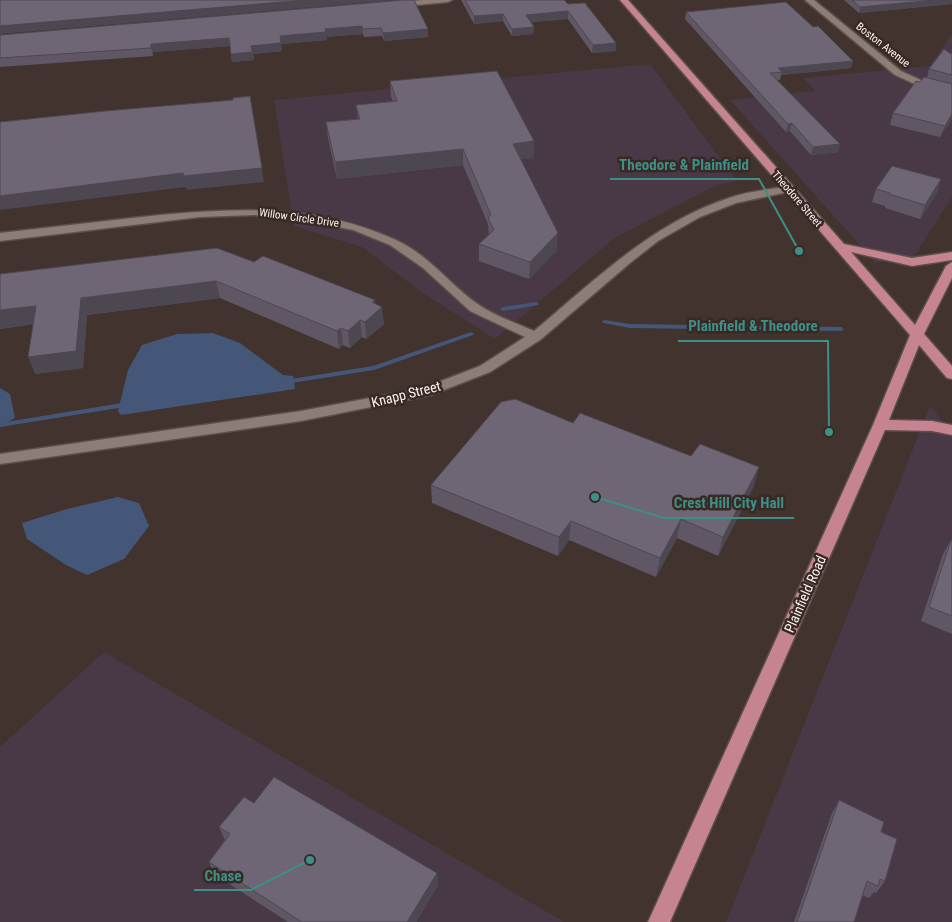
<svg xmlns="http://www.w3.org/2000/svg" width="952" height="922" viewBox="0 0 952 922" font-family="'Roboto Condensed',sans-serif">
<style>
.commercial{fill:#493946}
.water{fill:#445778}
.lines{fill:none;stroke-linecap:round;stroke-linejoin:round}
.stream{fill:#445778;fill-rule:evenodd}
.minor-casing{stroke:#5b4f4a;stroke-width:3}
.major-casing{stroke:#5b4f4a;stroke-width:3}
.minor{fill:#8e7c76;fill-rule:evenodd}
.major{fill:#c5848f;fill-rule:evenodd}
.wall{fill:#5f5864}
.shaded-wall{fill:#4d4751}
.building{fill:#6e6674;stroke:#4d4751}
.labels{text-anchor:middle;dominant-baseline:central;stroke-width:5;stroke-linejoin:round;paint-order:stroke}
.far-street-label{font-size:11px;fill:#fcf2ee;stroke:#382924}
.street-label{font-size:14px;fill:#fcf2ee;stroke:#382924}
.leader{fill:none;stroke:#3e8f88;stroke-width:2}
.callout-dot{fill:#3e8f88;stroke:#382924;stroke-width:2}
.callout-label{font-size:15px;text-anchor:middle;font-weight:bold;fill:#3e8f88;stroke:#382924;stroke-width:5;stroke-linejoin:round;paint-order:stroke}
</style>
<rect width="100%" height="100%" fill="#42332e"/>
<path class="commercial" d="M 952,34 L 952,197 L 913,258 L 876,263 L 730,100 L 815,91 L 803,78 L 929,66 Z
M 650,64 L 737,181 L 717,185 L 616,237 L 495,339 L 420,291 L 362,247 L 294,226 L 274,100 Z
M 930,406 L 952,432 L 952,922 L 726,922 Z
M 104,652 L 564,922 L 0,922 L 0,747 Z"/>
<path class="water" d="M 213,333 L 240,343 L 283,375 L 293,376 L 295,389 L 121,415 L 118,411 L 128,370 L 142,345 L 177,334 Z
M 0,388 L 10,394 L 15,418 L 0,426 Z
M 118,497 L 139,503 L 149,526 L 124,559 L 87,575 L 66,565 L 27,539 L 22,523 L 67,509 Z"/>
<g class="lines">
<path class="stream" d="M 536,302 L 539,304 L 538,305 L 503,311 L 500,309 L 503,307 Z
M 605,320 L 630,324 L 841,327 L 844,329 L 841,331 L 630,328 L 603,323 L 602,322 L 603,321 Z
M 471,332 L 474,334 L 473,335 L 374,370 L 285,384 L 282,382 L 285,380 L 373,366 Z
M 128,402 L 132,404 L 131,406 L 0,427 L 0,423 Z"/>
<defs>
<path id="minor" d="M 422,0 L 452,0 L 448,2 L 395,7 L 391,5 L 395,3 Z
M 805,0 L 814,0 L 901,71 L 925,82 L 952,89 L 952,95 L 919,86 L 895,75 Z
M 789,186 L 793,187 L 794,189 L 793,191 L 736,203 L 700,217 L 658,241 L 630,263 L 540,340 L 490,372 L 431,395 L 301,421 L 0,464 L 0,454 L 301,411 L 423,388 L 480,366 L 525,337 L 470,311 L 423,268 L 390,245 L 353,230 L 309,221 L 255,215 L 200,217 L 0,241 L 0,233 C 44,228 88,223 132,218 C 222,208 311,201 396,240 C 429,255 450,285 479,305 C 495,316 516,323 534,331 C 594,281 652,223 729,198 C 748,191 769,190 789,186 Z"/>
<path id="major" d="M 620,0 L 628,0 L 844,244 L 912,258 L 952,252 L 952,260 L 912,266 L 851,252 L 915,325 L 946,266 L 952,262 L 952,278 L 924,334 L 952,366 L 952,379 L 947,378 L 919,345 L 889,420 L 932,421 L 952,425 L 952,435 L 932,431 L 885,430 L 670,922 L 648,922 L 873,425 L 910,335 Z"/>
</defs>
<use href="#minor" class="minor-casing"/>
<use href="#major" class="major-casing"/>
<use href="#minor" class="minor"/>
<use href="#major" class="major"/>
</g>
<path class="wall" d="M 403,0 L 428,29 L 428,37 L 384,41 L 382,36 L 364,37 L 363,34 L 326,37 L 327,40 L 281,44 L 282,51 L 253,54 L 254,60 L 232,62 L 230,46 L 153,52 L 153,56 L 0,67 L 0,35 Z
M 461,0 L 564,0 L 568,4 L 616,43 L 616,51 L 592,53 L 568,19 L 531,22 L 534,27 L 533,34 L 512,36 L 503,21 L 474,24 Z
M 844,0 L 952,0 L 952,4 L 859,13 Z
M 686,12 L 853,61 L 851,68 L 781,75 L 780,80 L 777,80 L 840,144 L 838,152 L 811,155 L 790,131 L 786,132 L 685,19 Z
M 952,52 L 952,119 L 940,137 L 890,125 L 893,113 L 920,82 L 927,78 L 929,69 Z
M 390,81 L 534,158 L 520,159 L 557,250 L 529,279 L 479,261 L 479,244 L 489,235 L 488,224 L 463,165 L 337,179 L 328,138 L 326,122 L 358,119 L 356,105 L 393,102 L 391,96 Z
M 941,179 L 937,193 L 920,219 L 885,208 L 885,206 L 872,202 L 876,189 Z
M 254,262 L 376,304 L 384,324 L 366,339 L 362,337 L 350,348 L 343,345 L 339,349 L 220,298 L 87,315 L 83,368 L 35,374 L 33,324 L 0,329 L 0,274 Z
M 573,423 L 754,486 L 718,556 L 677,538 L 656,577 L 569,540 L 558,556 L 432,503 L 431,485 Z
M 951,540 L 952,540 L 952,634 L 921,621 L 943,554 Z
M 839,800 L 881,832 L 885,881 L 876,893 L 874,892 L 869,898 L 862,895 L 854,922 L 794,922 L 832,813 Z
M 254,803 L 437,873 L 438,885 L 416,922 L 288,922 L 214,874 L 209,862 L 225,840 L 219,827 Z"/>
<path class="shaded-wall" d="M 306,0 L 398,0 L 0,34 L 0,26 Z
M 935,0 L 952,0 L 952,4 L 859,13 L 860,7 Z
M 568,11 L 568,19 L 526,23 L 526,15 Z
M 503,14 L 503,21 L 474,24 L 474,16 Z
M 362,26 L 363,34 L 326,37 L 327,40 L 281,44 L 282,51 L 253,54 L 251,46 L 280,36 L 325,29 Z
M 534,27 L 533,34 L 512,36 L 512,29 Z
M 428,29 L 428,37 L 384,41 L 383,33 Z
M 229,38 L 231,46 L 153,52 L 153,56 L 151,48 L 151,44 Z
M 616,43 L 616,51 L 592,53 L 593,45 Z
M 252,52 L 254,60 L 232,62 L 231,54 Z
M 853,61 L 851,68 L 781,75 L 782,72 L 778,68 Z
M 250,96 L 264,182 L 187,190 L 186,187 L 0,210 L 0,196 Z
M 952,114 L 952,119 L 940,137 L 945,126 Z
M 792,123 L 790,131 L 786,132 L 788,124 Z
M 534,141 L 534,158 L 512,160 L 513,144 Z
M 840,144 L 838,152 L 811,155 L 813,147 Z
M 463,149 L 463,165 L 337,179 L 335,162 Z
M 941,179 L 937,193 L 920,219 L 925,205 Z
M 558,233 L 557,250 L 529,279 L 530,262 Z
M 216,281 L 220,298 L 87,315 L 83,368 L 35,374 L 28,357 L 81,298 Z
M 375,300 L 376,312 L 382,307 L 384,324 L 366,339 L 365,322 L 372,302 Z
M 36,306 L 42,323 L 0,329 L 0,310 Z
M 360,320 L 362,337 L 350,348 L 348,331 Z
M 341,328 L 343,345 L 339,349 L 337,331 Z
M 759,467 L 754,486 L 718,556 L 723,537 Z
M 681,519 L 677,538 L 656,577 L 660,558 Z
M 571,521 L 569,540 L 558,556 L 559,537 Z
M 437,873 L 438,885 L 416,922 L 407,922 Z"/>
<path class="building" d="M 0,0 L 306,0 L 0,26 Z
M 403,0 L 414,0 L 428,29 L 383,33 L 381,28 L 363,29 L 362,26 L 325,29 L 326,32 L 280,36 L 281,43 L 251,46 L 252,52 L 231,54 L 229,38 L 151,44 L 151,48 L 0,58 L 0,35 Z
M 465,0 L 564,0 L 568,4 L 585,3 L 616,43 L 593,45 L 568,11 L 526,15 L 534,27 L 512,29 L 503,14 L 474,16 Z
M 852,0 L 935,0 L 860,7 Z
M 786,2 L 813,27 L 818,26 L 853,61 L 778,68 L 782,72 L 770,73 L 840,144 L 813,147 L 792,123 L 788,124 L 686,12 Z
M 944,49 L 951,54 L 952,52 L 952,75 L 929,69 Z
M 497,71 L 534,141 L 513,144 L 558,233 L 530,262 L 479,244 L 494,230 L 488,218 L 491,215 L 463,149 L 335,162 L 326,122 L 360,119 L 356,105 L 397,101 L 390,81 Z
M 924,77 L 952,84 L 952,114 L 945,126 L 893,113 L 916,81 L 920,82 Z
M 250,96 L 262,168 L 184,176 L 183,173 L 0,196 L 0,122 L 105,111 L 233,100 L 233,98 Z
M 892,166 L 941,179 L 925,205 L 889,194 L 890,193 L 876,189 Z
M 217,248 L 254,262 L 263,256 L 375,300 L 372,302 L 382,307 L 365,322 L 360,320 L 348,331 L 341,328 L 337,331 L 216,281 L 81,298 L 76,351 L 28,357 L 36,306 L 0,310 L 0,274 Z
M 515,399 L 573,423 L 580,413 L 691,456 L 700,444 L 759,467 L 723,537 L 681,519 L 660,558 L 571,521 L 559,537 L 431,485 L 501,402 Z
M 951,540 L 952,540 L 952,616 L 929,607 Z
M 274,777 L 437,873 L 407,922 L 302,922 L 209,862 L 230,834 L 219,827 L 244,797 L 254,803 Z
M 839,800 L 884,822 L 881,832 L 897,839 L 885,881 L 880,879 L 878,886 L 867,881 L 854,922 L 797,922 Z"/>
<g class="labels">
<g class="far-street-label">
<text transform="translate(883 45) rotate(38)">Boston Avenue</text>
<text transform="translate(797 199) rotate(49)">Theodore Street</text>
<text transform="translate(299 218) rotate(8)">Willow Circle Drive</text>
</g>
<g class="street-label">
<text transform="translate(406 394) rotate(-14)">Knapp Street</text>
<text transform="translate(805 594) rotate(-66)">Plainfield Road</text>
</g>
</g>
<path class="leader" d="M799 251L759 179H610M829 432L828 341H678M595 497L664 518H794M310 860L251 890H194"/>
<g class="callout-dot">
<circle cx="799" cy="251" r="5"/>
<circle cx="829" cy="432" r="5"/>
<circle cx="595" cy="497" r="5"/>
<circle cx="310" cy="860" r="5"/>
</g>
<g class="callout-label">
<text x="684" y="170">Theodore &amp; Plainfield</text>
<text x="753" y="331">Plainfield &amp; Theodore</text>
<text x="729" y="508">Crest Hill City Hall</text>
<text x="223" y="881">Chase</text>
</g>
</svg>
